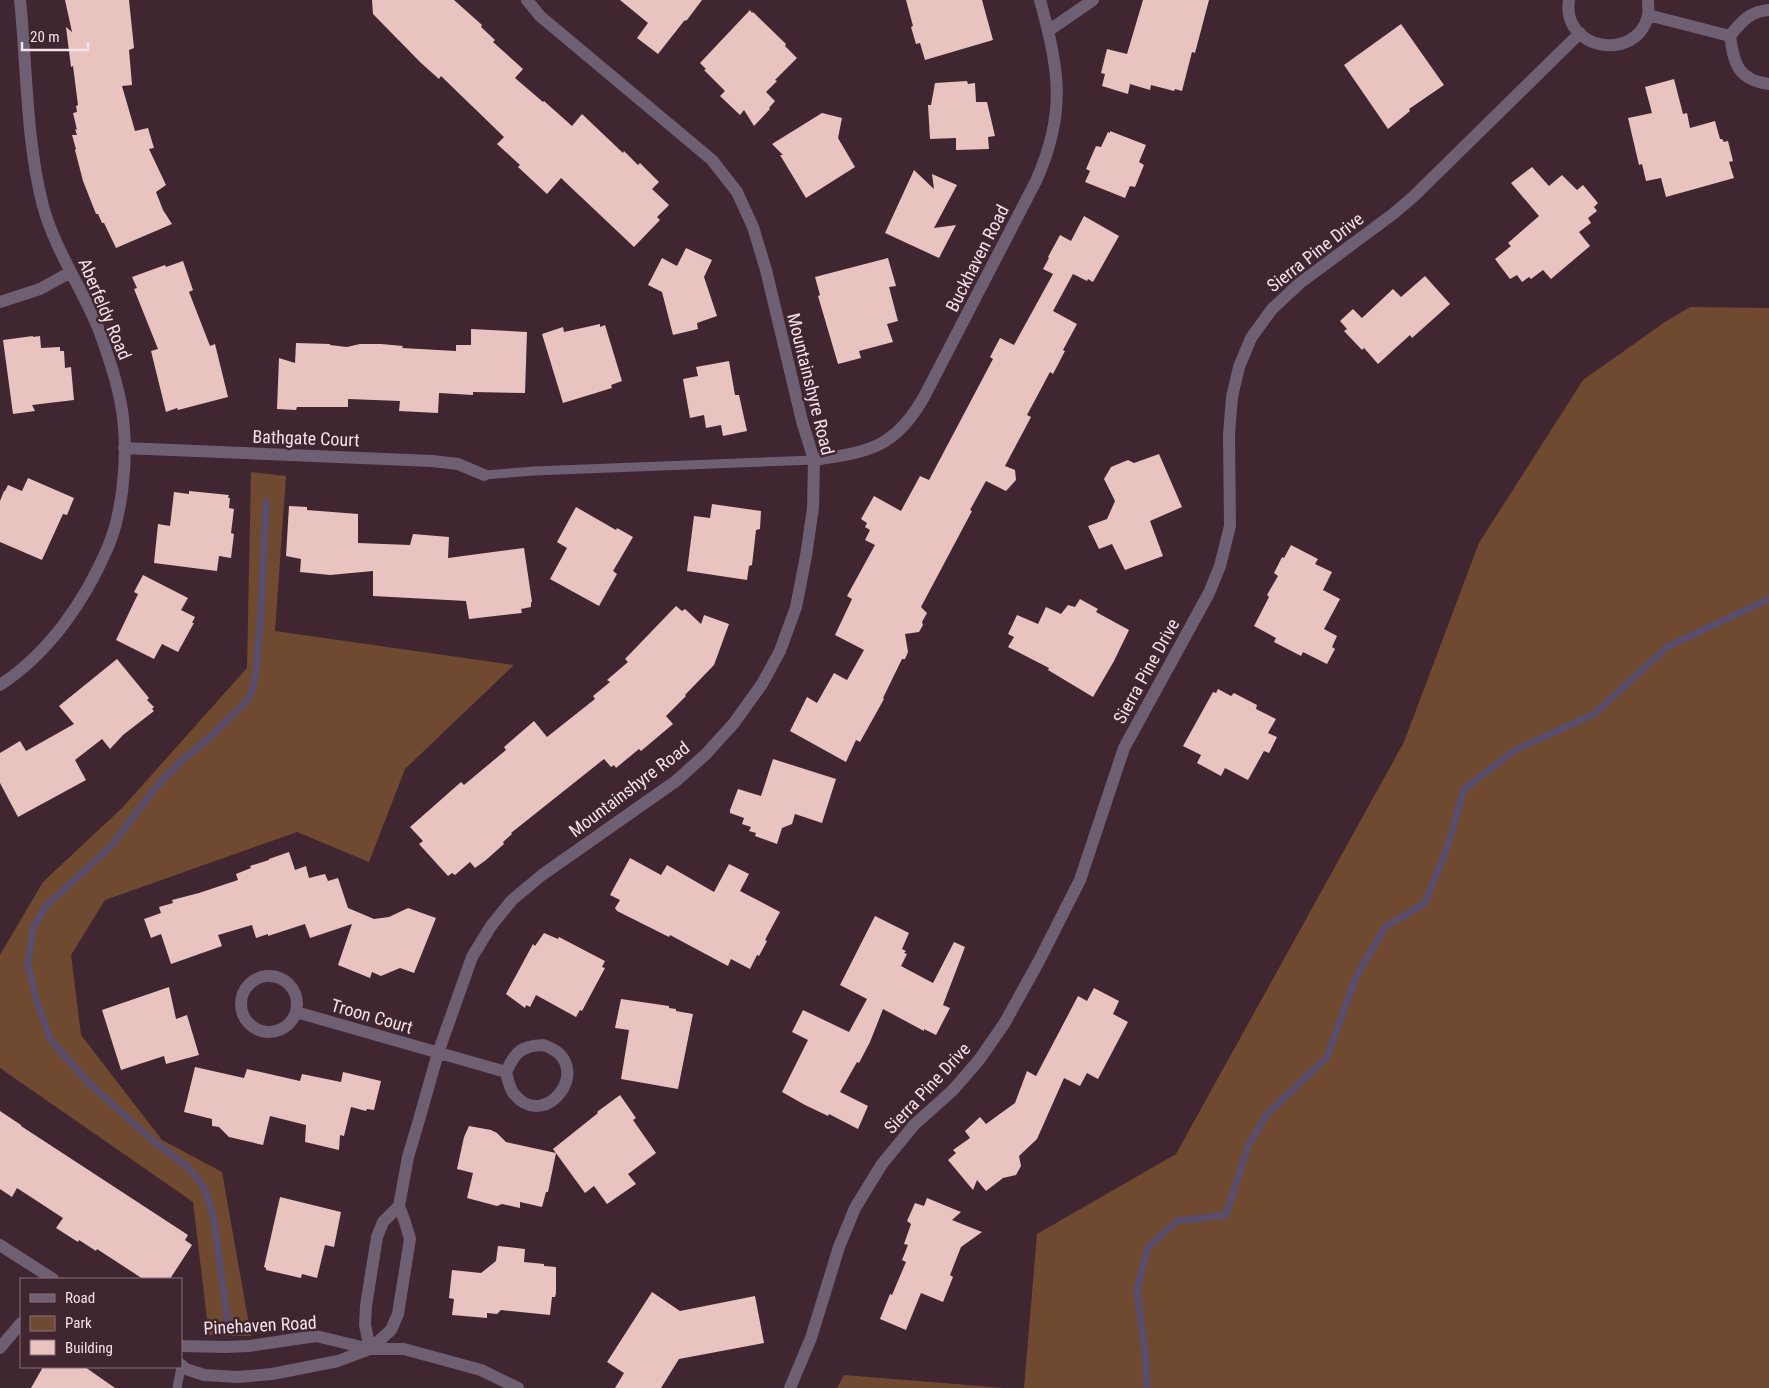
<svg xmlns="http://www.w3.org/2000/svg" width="1769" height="1388" viewBox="0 0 1769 1388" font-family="'Roboto Condensed',sans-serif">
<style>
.green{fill:#6f4a31}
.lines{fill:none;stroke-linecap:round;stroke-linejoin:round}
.stream{stroke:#5a4c6b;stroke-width:7}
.building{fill:#e8c3c0}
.service{stroke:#6f5f72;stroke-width:9}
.minor{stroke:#6f5f72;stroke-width:12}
.labels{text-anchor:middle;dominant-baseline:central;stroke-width:5;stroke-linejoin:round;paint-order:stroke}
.street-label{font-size:18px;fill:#f4e2e8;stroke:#402631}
</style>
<rect width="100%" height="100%" fill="#402631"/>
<path class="green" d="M 1690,307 L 1769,308 L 1769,1388 L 1024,1388 L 1037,1234 L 1176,1154 L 1404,742 L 1479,543 L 1583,380 L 1665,322 Z
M 251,472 L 286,476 L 275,631 L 514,665 L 405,769 L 369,862 L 297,832 L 105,900 L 71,955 L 81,1035 L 162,1140 L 222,1172 L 251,1336 L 209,1335 L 193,1202 L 0,1068 L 0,955 L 43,882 L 122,808 L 247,668 Z
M 844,1375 L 1005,1388 L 837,1388 Z"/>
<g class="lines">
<path class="stream" d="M 228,1324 L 214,1220 L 205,1189 L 189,1168 L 151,1139 L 88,1082 L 50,1039 L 37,1002 L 28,965 L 33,928 L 46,906 L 111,846 L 156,787 L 180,762 L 209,738 L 243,705 L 251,694 L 256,673 L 261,611 L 266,502
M 1147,1388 L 1145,1352 L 1137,1290 L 1148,1247 L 1177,1221 L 1226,1215 L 1248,1146 L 1267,1114 L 1327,1057 L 1355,979 L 1385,927 L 1425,903 L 1447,848 L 1464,789 L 1515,750 L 1594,714 L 1667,647 L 1769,599"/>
</g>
<path class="building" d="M 65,0 L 129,0 L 134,48 L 129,50 L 132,85 L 122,86 L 135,131 L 148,128 L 154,148 L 149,149 L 166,185 L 156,192 L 163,210 L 172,224 L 116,248 L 104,223 L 102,223 L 98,214 L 96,214 L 83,181 L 75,150 L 76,149 L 72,135 L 77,135 L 75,129 L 77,130 L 73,113 L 77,112 L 76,106 L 78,105 L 73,66 L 71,67 L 66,27 L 72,32 Z
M 372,0 L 454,0 L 482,25 L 481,27 L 495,40 L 493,42 L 523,69 L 515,78 L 543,102 L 544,101 L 572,126 L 582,114 L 623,153 L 624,151 L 638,165 L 640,163 L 659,182 L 652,189 L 669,205 L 657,217 L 660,220 L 634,247 L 561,178 L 547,194 L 518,167 L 520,165 L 497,144 L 504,137 L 441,76 L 439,79 L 421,63 L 373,14 Z
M 620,0 L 702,0 L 687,20 L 684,21 L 658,54 L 637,38 L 648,23 Z
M 906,0 L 982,0 L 993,40 L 925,60 L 920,43 L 916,44 L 911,27 L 913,26 Z
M 1143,0 L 1209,0 L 1195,53 L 1192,52 L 1182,91 L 1175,89 L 1174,91 L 1151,85 L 1150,90 L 1130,84 L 1128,94 L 1102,86 L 1105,74 L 1101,73 L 1107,49 L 1127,54 Z
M 750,10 L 752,13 L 753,12 L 786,44 L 785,46 L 797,58 L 775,80 L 777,81 L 766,92 L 775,101 L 769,108 L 770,109 L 754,126 L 744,110 L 740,115 L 720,96 L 725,91 L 704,70 L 706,69 L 700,63 Z
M 1401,24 L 1444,85 L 1409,109 L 1410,111 L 1388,129 L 1344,65 Z
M 1674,79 L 1683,114 L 1687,113 L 1690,128 L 1715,121 L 1720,139 L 1722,139 L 1724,142 L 1728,141 L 1733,161 L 1729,162 L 1734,178 L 1666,197 L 1661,178 L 1646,181 L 1642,164 L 1639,165 L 1628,118 L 1652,113 L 1645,87 Z
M 967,81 L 968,84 L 975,83 L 976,102 L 987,102 L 995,136 L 988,137 L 989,149 L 956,150 L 956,138 L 930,139 L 928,105 L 931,105 L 935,83 Z
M 822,113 L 842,118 L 838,138 L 855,167 L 806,198 L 780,155 L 783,155 L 772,144 Z
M 1110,131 L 1146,145 L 1139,162 L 1144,165 L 1135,187 L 1130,186 L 1125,198 L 1085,182 L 1090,171 L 1086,169 L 1096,146 L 1101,147 L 1108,132 L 1110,133 Z
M 1532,167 L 1549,186 L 1562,175 L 1577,190 L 1583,185 L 1598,203 L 1594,207 L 1597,211 L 1588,218 L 1591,223 L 1579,232 L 1590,246 L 1551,279 L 1543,270 L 1531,279 L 1529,277 L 1522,282 L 1517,275 L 1510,279 L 1495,259 L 1511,246 L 1508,243 L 1539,216 L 1511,183 Z
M 914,170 L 934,189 L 932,174 L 957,185 L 934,228 L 956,225 L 939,258 L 885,233 Z
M 1084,216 L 1119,236 L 1093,282 L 1088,279 L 1087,281 L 1073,274 L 1053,311 L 1077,324 L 1063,350 L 1065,351 L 1053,374 L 1050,372 L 1027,415 L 1031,417 L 1005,466 L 1015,470 L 1016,480 L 1006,491 L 986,481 L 970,510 L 972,511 L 921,607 L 927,613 L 922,622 L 923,625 L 919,632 L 905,634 L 908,652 L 905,659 L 902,659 L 883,698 L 884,699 L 860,742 L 856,740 L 846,762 L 790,731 L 807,697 L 817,703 L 834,673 L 847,680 L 864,650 L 835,635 L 852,599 L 847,596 L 875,545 L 865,540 L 870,530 L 865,527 L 867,523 L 861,519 L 874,496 L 901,511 L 920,476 L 929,480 L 993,359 L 990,357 L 1000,338 L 1014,345 L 1053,274 L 1043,269 L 1049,258 L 1048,257 L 1060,235 L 1071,241 Z
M 686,248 L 712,260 L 704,277 L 717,316 L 697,323 L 698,329 L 673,335 L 662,292 L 648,285 L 662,258 L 677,266 Z
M 888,258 L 896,286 L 889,287 L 898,321 L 887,324 L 893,342 L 859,351 L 861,358 L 838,364 L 818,296 L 820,295 L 815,277 Z
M 183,261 L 193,290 L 189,292 L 210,346 L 215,344 L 228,397 L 178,410 L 177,408 L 166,412 L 151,351 L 158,349 L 134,289 L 137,288 L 132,277 L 165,265 L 166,267 Z
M 1425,276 L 1450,304 L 1412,338 L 1410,335 L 1378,364 L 1364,348 L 1362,350 L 1344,331 L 1347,329 L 1340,321 L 1353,309 L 1362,318 L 1393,289 L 1401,297 Z
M 600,324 L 600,327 L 605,325 L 622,381 L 611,385 L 612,388 L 563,403 L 542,334 L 563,327 L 564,332 Z
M 471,329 L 527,332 L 525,393 L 473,392 L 473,395 L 439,393 L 438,413 L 399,411 L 400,401 L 348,399 L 348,407 L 297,407 L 296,410 L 277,409 L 279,358 L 295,363 L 296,343 L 330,344 L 330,345 L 347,347 L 360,344 L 381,344 L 403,346 L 402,348 L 456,351 L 456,345 L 471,345 Z
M 33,336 L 33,337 L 40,336 L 41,348 L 60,347 L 60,351 L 64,351 L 65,368 L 71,367 L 74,400 L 32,405 L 35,411 L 13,414 L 3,340 Z
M 729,361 L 735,395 L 739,395 L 747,431 L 723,436 L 721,425 L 706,428 L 704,415 L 690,418 L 683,379 L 698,376 L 696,367 Z
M 1159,454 L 1182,507 L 1150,521 L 1163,556 L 1125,570 L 1112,544 L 1099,549 L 1088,526 L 1107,519 L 1115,501 L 1104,479 L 1111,467 L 1128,460 L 1134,463 Z
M 28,478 L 74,498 L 67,515 L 63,514 L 42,560 L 0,542 L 0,501 L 4,491 L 5,491 L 8,485 L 22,491 Z
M 189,491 L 229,495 L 228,498 L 230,498 L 229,508 L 234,509 L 231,533 L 234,534 L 231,558 L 219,556 L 217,571 L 154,563 L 158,524 L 170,526 L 174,492 L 189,494 Z
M 712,504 L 761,511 L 760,529 L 756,530 L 752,565 L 749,566 L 747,580 L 687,571 L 694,516 L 710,518 Z
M 289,506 L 307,507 L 307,510 L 358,514 L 358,543 L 410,545 L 413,534 L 449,537 L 448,558 L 524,548 L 532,602 L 531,602 L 531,607 L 521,609 L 522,613 L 469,619 L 466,601 L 373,596 L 373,571 L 330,575 L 300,572 L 301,559 L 286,556 Z
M 576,507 L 616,530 L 617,528 L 633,537 L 613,571 L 617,574 L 599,606 L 550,579 L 567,548 L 557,542 Z
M 1291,545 L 1318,559 L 1315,564 L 1332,572 L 1323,590 L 1340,599 L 1324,629 L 1337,636 L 1332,647 L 1335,649 L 1327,664 L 1303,652 L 1301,656 L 1274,642 L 1276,638 L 1254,626 L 1269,597 L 1267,595 L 1278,576 L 1274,573 L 1282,557 L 1284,558 Z
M 143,575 L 188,598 L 181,610 L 195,617 L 192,623 L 194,623 L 178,652 L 162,644 L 154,659 L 116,640 L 138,594 L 134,592 Z
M 1080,599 L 1098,609 L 1096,612 L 1129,630 L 1114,661 L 1093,697 L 1048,670 L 1049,668 L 1008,647 L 1014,637 L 1008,634 L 1017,615 L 1038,624 L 1046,607 L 1061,614 L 1068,605 L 1075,607 Z
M 676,606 L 682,611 L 685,609 L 701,624 L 704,615 L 729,624 L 714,665 L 685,695 L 686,696 L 666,716 L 673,724 L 641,751 L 639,749 L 616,768 L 614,765 L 611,767 L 604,759 L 511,833 L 512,834 L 503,842 L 504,844 L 486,860 L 475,868 L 470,862 L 455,875 L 452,873 L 448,876 L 419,844 L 423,841 L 410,827 L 461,782 L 464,785 L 506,750 L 504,747 L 534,721 L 547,737 L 595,699 L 593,696 L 610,682 L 607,680 L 628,662 L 625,659 Z
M 117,659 L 149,698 L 147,700 L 154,707 L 152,709 L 154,711 L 123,735 L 110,749 L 102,739 L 75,760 L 86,780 L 18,817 L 0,783 L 0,753 L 20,741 L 26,751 L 74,724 L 59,706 Z
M 1218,689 L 1231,696 L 1234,693 L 1257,705 L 1256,709 L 1276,719 L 1268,733 L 1277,737 L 1269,753 L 1264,751 L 1248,780 L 1225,768 L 1221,776 L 1197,763 L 1201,755 L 1183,746 L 1213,692 L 1216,693 Z
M 773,759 L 836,779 L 822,823 L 795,814 L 792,824 L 782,828 L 777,844 L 755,836 L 756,833 L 749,831 L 751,827 L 742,824 L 744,818 L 730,813 L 730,810 L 738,789 L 761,796 Z
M 289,852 L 295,870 L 306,866 L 309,878 L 325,874 L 328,881 L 338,878 L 348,908 L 374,919 L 389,917 L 408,908 L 436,918 L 414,973 L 400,968 L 381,976 L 372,972 L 370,978 L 338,965 L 352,924 L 310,938 L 305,924 L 268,936 L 268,934 L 256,938 L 252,925 L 218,935 L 222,946 L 171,964 L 161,934 L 151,938 L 144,919 L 161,913 L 159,907 L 173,903 L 172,900 L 199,893 L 238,880 L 236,874 L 251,868 L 250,866 L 269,860 L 269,859 Z
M 630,858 L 661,875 L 667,865 L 714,892 L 729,864 L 749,874 L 740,891 L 780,912 L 765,940 L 767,941 L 759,956 L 757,955 L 750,969 L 731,959 L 728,966 L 670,935 L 669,937 L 617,911 L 615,908 L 620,900 L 610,895 Z
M 875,916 L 909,933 L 902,949 L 906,951 L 904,953 L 907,954 L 901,966 L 933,983 L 954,942 L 965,947 L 943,1005 L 950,1008 L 936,1035 L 924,1029 L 924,1031 L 883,1009 L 870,1042 L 859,1063 L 857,1062 L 840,1092 L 868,1106 L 858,1129 L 829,1114 L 828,1116 L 805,1105 L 782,1092 L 808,1040 L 792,1032 L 803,1010 L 849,1032 L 867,999 L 840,985 Z
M 544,933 L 558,939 L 559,937 L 605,961 L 602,967 L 605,968 L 582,1011 L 580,1010 L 576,1017 L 536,995 L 530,1007 L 526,1005 L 525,1008 L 506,994 L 533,944 L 535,946 Z
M 169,987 L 176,1019 L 187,1015 L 199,1055 L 166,1064 L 164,1056 L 121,1070 L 102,1010 Z
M 1094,988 L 1119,1001 L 1113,1014 L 1128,1022 L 1098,1079 L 1087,1073 L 1080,1086 L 1064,1078 L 1037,1139 L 1019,1156 L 1021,1166 L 1016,1175 L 1003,1178 L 986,1191 L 977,1180 L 973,1190 L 948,1160 L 956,1153 L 953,1150 L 970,1138 L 965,1131 L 980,1117 L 986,1124 L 1015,1103 L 1027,1071 L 1036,1076 L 1078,996 L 1087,1001 Z
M 621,999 L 669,1006 L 669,1008 L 676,1009 L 676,1011 L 693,1014 L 678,1089 L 621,1079 L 629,1030 L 615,1028 Z
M 195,1067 L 244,1078 L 247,1069 L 300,1081 L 302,1074 L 341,1082 L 343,1072 L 381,1081 L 374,1110 L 367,1109 L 366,1111 L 351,1107 L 344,1136 L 340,1135 L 339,1150 L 305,1142 L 306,1125 L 270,1116 L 263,1145 L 229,1137 L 219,1127 L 212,1126 L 212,1119 L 184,1112 Z
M 620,1095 L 636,1118 L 633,1120 L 656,1153 L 628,1174 L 636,1184 L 607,1204 L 594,1186 L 585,1193 L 553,1149 L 598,1113 L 597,1112 Z
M 0,1111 L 21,1125 L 21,1126 L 188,1235 L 185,1240 L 192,1245 L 170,1279 L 143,1279 L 97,1249 L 96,1251 L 79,1240 L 78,1242 L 56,1228 L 63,1218 L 17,1188 L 12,1197 L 0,1189 Z
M 469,1126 L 491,1130 L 497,1133 L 506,1142 L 556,1153 L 548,1192 L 546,1192 L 542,1207 L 520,1202 L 520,1208 L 502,1204 L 497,1206 L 467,1198 L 473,1173 L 457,1169 L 464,1137 Z
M 280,1197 L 341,1212 L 334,1247 L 325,1245 L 317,1278 L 302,1274 L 301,1278 L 266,1270 L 266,1268 L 264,1267 Z
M 927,1198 L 961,1212 L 952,1220 L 982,1232 L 961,1247 L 950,1275 L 953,1277 L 943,1302 L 921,1293 L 906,1330 L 880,1319 L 890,1294 L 892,1295 L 906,1262 L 902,1260 L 908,1245 L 904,1244 L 911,1224 L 907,1221 L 915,1203 L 924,1206 Z
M 498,1246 L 525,1249 L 524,1262 L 544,1264 L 544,1266 L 556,1267 L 556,1293 L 555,1297 L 552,1297 L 550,1315 L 501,1310 L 497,1314 L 487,1313 L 487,1318 L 452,1315 L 454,1299 L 449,1298 L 452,1270 L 481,1273 L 496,1261 Z
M 652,1292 L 680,1311 L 755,1296 L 764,1343 L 679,1359 L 661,1388 L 615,1388 L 624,1373 L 607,1362 Z
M 43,1367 L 85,1367 L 115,1388 L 31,1388 Z"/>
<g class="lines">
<path class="service" d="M 484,475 L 534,471 L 814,460
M 177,1388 L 181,1367"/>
<path class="minor" d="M 1569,0 C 1561,50 1636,63 1648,16 C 1649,11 1648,5 1648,0
M 1769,10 C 1750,11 1741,22 1730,36 C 1734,64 1738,80 1769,84
M 1648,15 L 1730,36
M 1048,31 L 1093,0
M 0,302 L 40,289 L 71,272
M 124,448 L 432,461 L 458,464 L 484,475
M 814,460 C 869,452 896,448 925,395 L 1036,181 C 1067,112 1059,70 1040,0
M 0,685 C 49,653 85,601 108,547 C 122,514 127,464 124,428 C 122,395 110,361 99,330 C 82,288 55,250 43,206 C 26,141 27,67 20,0
M241 1004a28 28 0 1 1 56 0a28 28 0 1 1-56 0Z
M 296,1012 L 506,1072
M 543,1045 C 598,1062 547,1134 514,1094 C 509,1088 508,1079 506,1072 C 515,1052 521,1046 543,1045 Z
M 0,1245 L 53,1279
M 181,1346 L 225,1347 L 249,1346 L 316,1336 L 370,1349 L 404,1349 L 481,1370 L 518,1388
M 0,1348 L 21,1323
M 370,1349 L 365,1325 L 366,1306 L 377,1237 L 383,1222 L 399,1206 L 408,1157 L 419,1120 L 438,1053 L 472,957 L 491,926 L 512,900 L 542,875 L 676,781 L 706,754 L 734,723 L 762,684 L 780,651 L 796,607 L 806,556 L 813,508 L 814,460 L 802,421 L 766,270 L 753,227 L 737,192 L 712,160 L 540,16 L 527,0
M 181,1365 L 186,1369 L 204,1375 L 238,1377 L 272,1374 L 338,1361 L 370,1349 L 391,1330 L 398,1314 L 410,1239 L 405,1222 L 399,1206
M 790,1388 L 811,1338 L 839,1247 L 855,1208 L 882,1164 L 914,1125 L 953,1090 L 979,1060 L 1004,1024 L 1039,961 L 1080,880 L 1124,748 L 1209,593 L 1220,566 L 1230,526 L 1229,435 L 1232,397 L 1239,367 L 1251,338 L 1272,309 L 1300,283 L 1393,214 L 1413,197 L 1580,33"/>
</g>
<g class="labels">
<g class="street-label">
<text transform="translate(1315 252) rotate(-38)">Sierra Pine Drive</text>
<text transform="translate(977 258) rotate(-63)">Buckhaven Road</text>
<text transform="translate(105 309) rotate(67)">Aberfeldy Road</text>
<text transform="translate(811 384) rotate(76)">Mountainshyre Road</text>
<text transform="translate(306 438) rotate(2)">Bathgate Court</text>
<text transform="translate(1146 671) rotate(-61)">Sierra Pine Drive</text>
<text transform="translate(629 789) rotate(-37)">Mountainshyre Road</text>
<text transform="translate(372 1016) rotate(16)">Troon Court</text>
<text transform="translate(927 1088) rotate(-47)">Sierra Pine Drive</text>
<text transform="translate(260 1325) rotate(-3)">Pinehaven Road</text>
</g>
</g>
<rect x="20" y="1278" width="162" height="90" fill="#402631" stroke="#88717a"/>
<rect x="30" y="1294" width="25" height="8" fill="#6f5f72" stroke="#88717a"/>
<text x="65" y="1303" font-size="15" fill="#f4e2e8">Road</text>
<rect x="30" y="1316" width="25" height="15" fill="#6f4a31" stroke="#88717a"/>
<text x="65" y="1328" font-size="15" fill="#f4e2e8">Park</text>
<rect x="30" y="1340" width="25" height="15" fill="#e8c3c0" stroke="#88717a"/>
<text x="65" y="1353" font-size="15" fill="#f4e2e8">Building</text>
<path d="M22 42v8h66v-8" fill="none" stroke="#f4e2e8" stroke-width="2.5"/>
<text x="30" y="42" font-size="15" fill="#f4e2e8" stroke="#402631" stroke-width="4" paint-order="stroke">20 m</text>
</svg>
